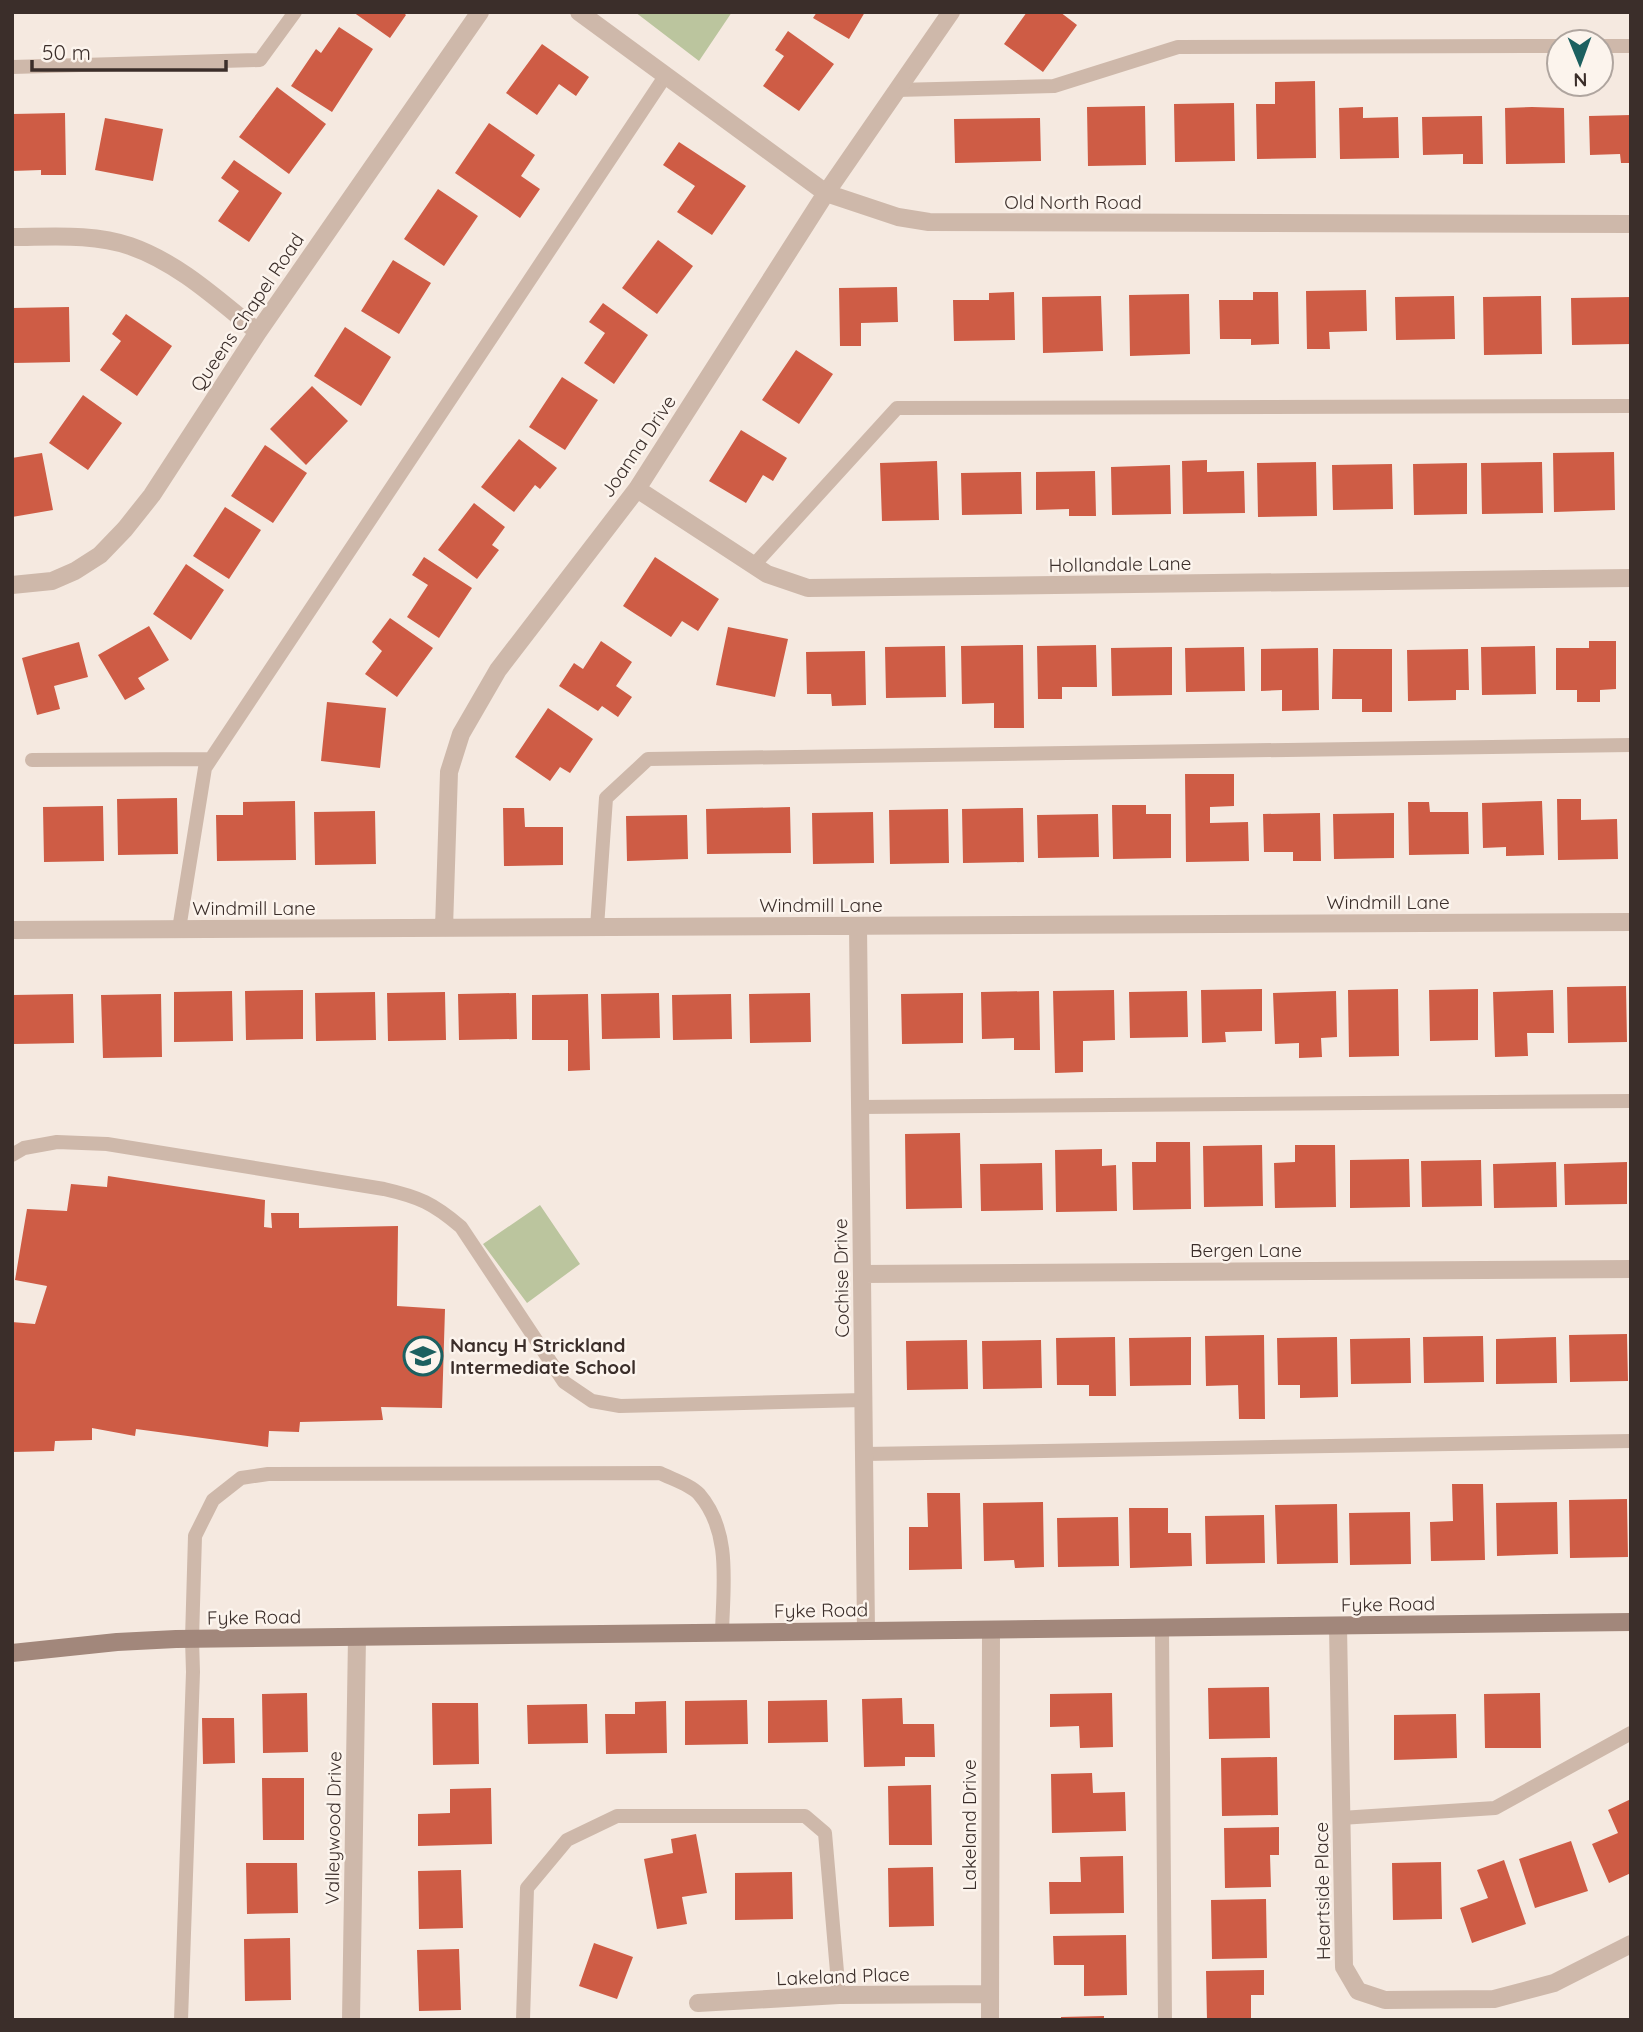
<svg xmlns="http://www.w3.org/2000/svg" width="1643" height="2032" viewBox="0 0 1643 2032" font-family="Quicksand,sans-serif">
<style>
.green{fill:#bbc59e}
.building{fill:#ce5c45}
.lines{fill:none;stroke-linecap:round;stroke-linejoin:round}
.lane{stroke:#ceb8aa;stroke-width:14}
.street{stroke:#ceb8aa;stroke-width:18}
.secondary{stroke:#a2877b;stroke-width:18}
.labels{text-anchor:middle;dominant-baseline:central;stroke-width:5;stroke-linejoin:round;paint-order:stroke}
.street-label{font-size:19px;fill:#3b2e2a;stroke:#fcf4ed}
.poi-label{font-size:19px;font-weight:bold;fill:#3b2e2a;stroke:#fcf4ed;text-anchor:start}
</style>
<rect width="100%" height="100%" fill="#f5e9e0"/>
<path class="green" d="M 635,12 L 732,12 L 699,61 Z
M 540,1205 L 580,1264 L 527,1303 L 483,1244 Z"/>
<path class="building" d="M 353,12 L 403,12 L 406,15 L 390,38 Z
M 817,12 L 865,12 L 849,39 L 813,18 Z
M 1027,12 L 1060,12 L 1077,25 L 1043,72 L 1004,44 Z
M 339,27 L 373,49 L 332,112 L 291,86 L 316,49 L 321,53 Z
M 788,31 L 834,64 L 799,111 L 763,86 L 784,56 L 775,50 Z
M 542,44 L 589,77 L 576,96 L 559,84 L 537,115 L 506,93 Z
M 1315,81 L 1316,158 L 1257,159 L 1256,104 L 1275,104 L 1275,82 Z
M 277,87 L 326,124 L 289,174 L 239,137 Z
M 1234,103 L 1235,161 L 1175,162 L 1174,104 Z
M 1145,106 L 1146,165 L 1088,166 L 1087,107 Z
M 1363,107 L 1363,118 L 1398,117 L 1399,158 L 1340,159 L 1339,108 Z
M 1532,107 L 1564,108 L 1565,163 L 1506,164 L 1505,108 Z
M 65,113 L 66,175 L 41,175 L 41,170 L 12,171 L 12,114 Z
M 1631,115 L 1631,163 L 1621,163 L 1620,154 L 1590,155 L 1589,116 Z
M 1482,116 L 1483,164 L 1463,164 L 1463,154 L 1423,155 L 1422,117 Z
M 105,118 L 163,129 L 153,181 L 95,170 Z
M 1040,118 L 1041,161 L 955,163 L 954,119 Z
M 489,123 L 535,155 L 521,176 L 540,189 L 520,218 L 455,173 Z
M 679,142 L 746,186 L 712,235 L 677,212 L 695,186 L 663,165 Z
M 234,160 L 282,193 L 249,242 L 218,221 L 239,191 L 221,178 Z
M 438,189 L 478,216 L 444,266 L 404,239 Z
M 658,240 L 693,266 L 657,314 L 622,288 Z
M 393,260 L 431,283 L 399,334 L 361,311 Z
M 897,287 L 898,322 L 861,323 L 861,346 L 840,346 L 839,288 Z
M 1366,290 L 1367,331 L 1329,332 L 1330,349 L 1307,349 L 1306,291 Z
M 1014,292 L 1015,340 L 954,341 L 953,300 L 989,300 L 989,293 Z
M 1253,292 L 1278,292 L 1279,344 L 1251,345 L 1251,339 L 1220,339 L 1219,300 L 1253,300 Z
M 1189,294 L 1190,354 L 1130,356 L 1129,295 Z
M 1101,296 L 1103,351 L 1043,353 L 1042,297 Z
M 1454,296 L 1455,339 L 1396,340 L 1395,297 Z
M 1541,296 L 1542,354 L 1484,355 L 1483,297 Z
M 1631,297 L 1631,344 L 1572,345 L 1571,298 Z
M 603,303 L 648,335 L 614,384 L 584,363 L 605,333 L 589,322 Z
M 69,307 L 70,362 L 12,363 L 12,308 Z
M 126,314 L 172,346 L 137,396 L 100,370 L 121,341 L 112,334 Z
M 345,327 L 391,357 L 361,406 L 314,376 Z
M 796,350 L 833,374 L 799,424 L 762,400 Z
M 562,377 L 598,400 L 565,450 L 529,427 Z
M 312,386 L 348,421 L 306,465 L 270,429 Z
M 83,395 L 122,423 L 88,470 L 49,443 Z
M 741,430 L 787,458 L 773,481 L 763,475 L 746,503 L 709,481 Z
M 519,439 L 557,468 L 540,489 L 535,485 L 514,512 L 481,487 Z
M 265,445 L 307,473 L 273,523 L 231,496 Z
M 1614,452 L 1615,510 L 1554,512 L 1553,453 Z
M 42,453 L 53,510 L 12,517 L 12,458 Z
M 1207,460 L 1207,472 L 1244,471 L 1245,513 L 1183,514 L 1182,461 Z
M 937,461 L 939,520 L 882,521 L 880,463 Z
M 1316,462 L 1317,516 L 1258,517 L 1257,463 Z
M 1542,462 L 1543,513 L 1482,514 L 1481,463 Z
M 1467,463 L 1467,514 L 1414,515 L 1413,464 Z
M 1392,464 L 1393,509 L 1333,510 L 1332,465 Z
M 1170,465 L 1171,514 L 1112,515 L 1111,467 Z
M 1095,471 L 1096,516 L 1069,516 L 1069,509 L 1036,510 L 1036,472 Z
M 1021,472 L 1022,514 L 962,515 L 961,473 Z
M 474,503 L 505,527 L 492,545 L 499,550 L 477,579 L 438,550 Z
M 225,507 L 261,530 L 229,579 L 193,556 Z
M 424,557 L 472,588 L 439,638 L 407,617 L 428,585 L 412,575 Z
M 655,557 L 719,599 L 698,631 L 682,621 L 671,637 L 623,606 Z
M 186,564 L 224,590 L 191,640 L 153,614 Z
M 390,618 L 433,648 L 397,697 L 365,674 L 382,651 L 372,642 Z
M 149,626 L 169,660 L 138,678 L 145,689 L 125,700 L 98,655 Z
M 728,627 L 788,639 L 775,697 L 716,685 Z
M 601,641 L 632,662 L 616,686 L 632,697 L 618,717 L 602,706 L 598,711 L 559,686 L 574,663 L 583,669 Z
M 1589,641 L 1616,641 L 1616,689 L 1600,690 L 1600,702 L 1577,702 L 1577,690 L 1556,690 L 1556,648 L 1589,648 Z
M 79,642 L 88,677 L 54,686 L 60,709 L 37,715 L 22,658 Z
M 1023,645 L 1024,728 L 994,728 L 994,703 L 962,704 L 961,646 Z
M 1096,645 L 1097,687 L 1062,687 L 1062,699 L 1038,699 L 1037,646 Z
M 945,646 L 946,697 L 886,698 L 885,647 Z
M 1535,646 L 1536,694 L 1482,695 L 1481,647 Z
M 1172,647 L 1172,695 L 1112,696 L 1111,648 Z
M 1244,647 L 1245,691 L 1186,692 L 1185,648 Z
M 1318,648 L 1319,710 L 1282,711 L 1282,690 L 1261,691 L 1261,649 Z
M 1333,649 L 1392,649 L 1392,712 L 1362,712 L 1362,699 L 1332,699 Z
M 1468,649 L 1469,690 L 1456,690 L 1456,700 L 1408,701 L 1407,650 Z
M 865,651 L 866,705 L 832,706 L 831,694 L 807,694 L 806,652 Z
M 327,702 L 386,708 L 380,768 L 321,761 Z
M 548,708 L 593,739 L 570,773 L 560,767 L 550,781 L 515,757 Z
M 1185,774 L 1234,774 L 1234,806 L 1210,807 L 1210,823 L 1248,822 L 1249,861 L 1186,862 Z
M 177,798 L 178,854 L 118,855 L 117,799 Z
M 1557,799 L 1581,799 L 1581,820 L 1617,819 L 1618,859 L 1558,860 Z
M 295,801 L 296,860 L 217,861 L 216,815 L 243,815 L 243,802 Z
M 1542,801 L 1544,855 L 1506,856 L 1506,847 L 1483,848 L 1482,803 Z
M 1408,802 L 1429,802 L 1430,812 L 1468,812 L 1469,854 L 1409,855 Z
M 1112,805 L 1146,805 L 1146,814 L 1171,814 L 1171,858 L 1113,859 Z
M 103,806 L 104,861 L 44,862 L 43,807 Z
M 790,807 L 791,853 L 707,854 L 706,809 Z
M 503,808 L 524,808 L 525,827 L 563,827 L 563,865 L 504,866 Z
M 1023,808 L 1024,862 L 963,863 L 962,809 Z
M 948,809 L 949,863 L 890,864 L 889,810 Z
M 375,811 L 376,864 L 315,865 L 314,812 Z
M 873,812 L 874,863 L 813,864 L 812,813 Z
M 1320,813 L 1321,861 L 1293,861 L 1293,852 L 1264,852 L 1263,814 Z
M 1394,813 L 1394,858 L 1334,859 L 1333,814 Z
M 1098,814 L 1099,857 L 1038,858 L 1037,815 Z
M 687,815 L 688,859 L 627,861 L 626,816 Z
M 1626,986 L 1627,1042 L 1568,1043 L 1567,987 Z
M 1262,989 L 1262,1031 L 1225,1032 L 1226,1042 L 1202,1043 L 1201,990 Z
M 1398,989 L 1399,1056 L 1349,1057 L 1348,990 Z
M 1478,989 L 1478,1040 L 1430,1041 L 1429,990 Z
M 303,990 L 303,1039 L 246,1040 L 245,991 Z
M 1114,990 L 1115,1040 L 1083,1041 L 1083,1072 L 1055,1073 L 1053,991 Z
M 1553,990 L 1554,1033 L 1527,1033 L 1528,1056 L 1495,1057 L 1493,992 Z
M 232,991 L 233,1041 L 174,1042 L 174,992 Z
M 1039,991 L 1040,1050 L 1014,1050 L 1014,1038 L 982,1039 L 981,992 Z
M 1187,991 L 1188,1037 L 1130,1038 L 1129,992 Z
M 1336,991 L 1337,1037 L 1321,1038 L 1322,1057 L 1299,1058 L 1299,1043 L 1275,1044 L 1273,993 Z
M 375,992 L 376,1040 L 316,1041 L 315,993 Z
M 445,992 L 446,1040 L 388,1041 L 387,993 Z
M 516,993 L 517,1039 L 459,1040 L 458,994 Z
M 659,993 L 660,1038 L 602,1039 L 601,994 Z
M 810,993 L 811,1042 L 750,1043 L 749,994 Z
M 963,993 L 963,1043 L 902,1044 L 901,994 Z
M 73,994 L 74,1043 L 14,1044 L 13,995 Z
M 161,994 L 162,1057 L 103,1058 L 101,995 Z
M 588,994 L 590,1070 L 568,1071 L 568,1040 L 532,1040 L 532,995 Z
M 731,994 L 732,1039 L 673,1040 L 672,995 Z
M 960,1133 L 962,1208 L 906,1209 L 905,1134 Z
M 1156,1142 L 1190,1142 L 1191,1209 L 1133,1210 L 1132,1162 L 1156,1162 Z
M 1262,1145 L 1263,1206 L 1204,1207 L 1203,1146 Z
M 1295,1145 L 1335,1145 L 1336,1207 L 1275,1208 L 1274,1163 L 1295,1162 Z
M 1102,1149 L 1102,1166 L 1116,1165 L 1117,1211 L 1056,1212 L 1055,1150 Z
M 1409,1159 L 1410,1207 L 1350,1208 L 1350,1160 Z
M 1481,1160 L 1482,1206 L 1422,1207 L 1421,1161 Z
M 1556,1162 L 1557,1207 L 1494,1208 L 1493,1164 Z
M 1627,1162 L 1627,1204 L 1565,1205 L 1564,1164 Z
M 1042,1163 L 1043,1210 L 981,1211 L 980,1164 Z
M 108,1176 L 265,1200 L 264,1227 L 272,1228 L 271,1213 L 299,1213 L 299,1228 L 398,1226 L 397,1306 L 445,1309 L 442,1408 L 381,1407 L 383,1420 L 300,1422 L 299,1432 L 269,1431 L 268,1447 L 136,1429 L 135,1436 L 92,1428 L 92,1440 L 55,1441 L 54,1451 L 12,1452 L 12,1322 L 35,1324 L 47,1286 L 15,1280 L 27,1209 L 67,1211 L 71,1184 L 107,1187 Z
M 1627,1334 L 1628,1381 L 1570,1382 L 1569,1335 Z
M 1264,1335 L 1265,1419 L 1239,1419 L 1238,1385 L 1206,1386 L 1205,1336 Z
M 1483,1336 L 1484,1382 L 1424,1383 L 1423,1337 Z
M 1115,1337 L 1116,1396 L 1089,1396 L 1089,1385 L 1057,1385 L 1056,1338 Z
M 1191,1337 L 1191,1385 L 1130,1386 L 1129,1338 Z
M 1337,1337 L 1338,1397 L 1300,1398 L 1300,1385 L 1278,1385 L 1277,1338 Z
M 1556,1337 L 1557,1383 L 1496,1384 L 1496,1339 Z
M 1410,1338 L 1411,1383 L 1351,1384 L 1350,1339 Z
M 967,1340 L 968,1389 L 907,1390 L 906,1341 Z
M 1041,1340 L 1042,1388 L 983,1389 L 982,1341 Z
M 1452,1484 L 1483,1484 L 1485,1560 L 1431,1561 L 1430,1522 L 1453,1521 Z
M 927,1493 L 960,1493 L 962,1569 L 909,1570 L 909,1527 L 928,1527 Z
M 1627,1499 L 1628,1557 L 1570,1558 L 1569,1500 Z
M 1043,1502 L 1044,1567 L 1015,1568 L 1014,1560 L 984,1561 L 983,1503 Z
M 1557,1502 L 1558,1554 L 1497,1556 L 1496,1503 Z
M 1337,1504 L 1338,1563 L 1277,1564 L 1275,1505 Z
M 1129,1508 L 1168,1508 L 1168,1533 L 1191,1533 L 1192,1566 L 1130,1568 Z
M 1410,1512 L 1411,1564 L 1350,1565 L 1349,1513 Z
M 1264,1515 L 1265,1563 L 1206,1564 L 1205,1516 Z
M 1118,1517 L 1119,1566 L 1058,1567 L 1057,1518 Z
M 1269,1687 L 1270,1738 L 1209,1739 L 1208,1688 Z
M 307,1693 L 308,1752 L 263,1753 L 262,1694 Z
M 1112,1693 L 1113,1747 L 1080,1748 L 1079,1726 L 1050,1727 L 1050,1694 Z
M 1540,1693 L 1541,1748 L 1485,1748 L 1484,1694 Z
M 902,1698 L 903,1724 L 934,1724 L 935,1757 L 905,1757 L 905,1766 L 864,1767 L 862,1699 Z
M 747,1700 L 748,1744 L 685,1745 L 685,1701 Z
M 827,1700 L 828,1742 L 768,1743 L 768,1701 Z
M 666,1701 L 667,1753 L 606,1754 L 605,1714 L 635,1714 L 635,1702 Z
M 432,1703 L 478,1703 L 479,1764 L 433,1765 Z
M 587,1704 L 588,1743 L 528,1744 L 527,1705 Z
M 1456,1714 L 1457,1758 L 1394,1760 L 1394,1715 Z
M 202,1718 L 234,1718 L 235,1763 L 203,1764 Z
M 1277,1757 L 1278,1815 L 1222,1816 L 1221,1758 Z
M 1092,1773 L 1093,1793 L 1125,1792 L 1126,1831 L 1052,1833 L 1051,1774 Z
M 262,1778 L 304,1778 L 304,1840 L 263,1840 Z
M 931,1785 L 932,1845 L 889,1845 L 888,1786 Z
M 491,1788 L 492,1844 L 418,1846 L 418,1814 L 450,1813 L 450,1789 Z
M 1631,1799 L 1631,1873 L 1609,1883 L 1592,1844 L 1618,1833 L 1608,1810 Z
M 1279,1827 L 1279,1855 L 1270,1855 L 1271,1887 L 1225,1888 L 1224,1828 Z
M 696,1834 L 707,1893 L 682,1897 L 687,1924 L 657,1929 L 644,1859 L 673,1853 L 671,1839 Z
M 1571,1841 L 1588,1891 L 1535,1908 L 1519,1859 Z
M 1123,1856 L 1124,1913 L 1050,1914 L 1049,1882 L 1081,1882 L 1080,1857 Z
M 1504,1860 L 1526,1924 L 1472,1943 L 1460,1908 L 1488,1898 L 1477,1870 Z
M 1441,1862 L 1442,1919 L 1393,1920 L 1392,1863 Z
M 246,1863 L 297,1863 L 298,1913 L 247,1914 Z
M 933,1867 L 934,1926 L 889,1927 L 888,1868 Z
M 461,1870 L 463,1928 L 419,1929 L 418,1871 Z
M 792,1872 L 793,1919 L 735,1920 L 735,1873 Z
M 1266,1899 L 1267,1958 L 1212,1959 L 1211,1900 Z
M 1126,1935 L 1127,1995 L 1084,1996 L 1084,1965 L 1054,1965 L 1053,1936 Z
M 290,1938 L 291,2000 L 245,2001 L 244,1939 Z
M 594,1943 L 633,1957 L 617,1999 L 579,1986 Z
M 459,1949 L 461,2010 L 419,2011 L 417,1950 Z
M 1264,1970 L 1264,1995 L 1251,1995 L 1251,2020 L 1207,2020 L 1206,1971 Z
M 1104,2016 L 1104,2020 L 1061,2020 L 1061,2017 Z"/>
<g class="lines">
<path class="lane" d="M 1601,46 L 1631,46
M 12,67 L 260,60 L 295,12
M 896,90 L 1054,86 L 1178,47 L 1559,46
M 753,566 L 897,408 L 1631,406
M 32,760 L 210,759
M 597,927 L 606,798 L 648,759 L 1631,745
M 179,929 L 205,768 L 666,75
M 860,1107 L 1631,1101
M 12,1155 L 24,1148 L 57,1142 L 107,1144 L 384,1189 C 419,1197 433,1203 461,1227 L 564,1382 L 592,1401 L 620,1406 L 863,1400
M 864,1454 L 1631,1441
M 1162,1628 L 1165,2020
M 1341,1818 L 1495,1808 L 1631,1733
M 181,2020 L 193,1672 L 192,1639 L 195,1536 L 213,1500 L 241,1478 L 268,1474 L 660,1473 C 672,1479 691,1485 699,1494 C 732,1532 723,1586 722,1633
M 523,2020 L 527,1888 L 567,1840 L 617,1816 L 805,1816 L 825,1833 L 839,1995"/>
<path class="street" d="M 579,12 L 826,193 L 898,217 L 929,222 L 1631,224
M 12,237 C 50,237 93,233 130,246 C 179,263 218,300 258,332
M 637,489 L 767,574 L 808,588 L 1631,578
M 12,585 L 52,581 L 75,571 L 100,555 L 125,529 L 152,495 L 258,332 L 480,12
M 858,926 L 866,1631
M 444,928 L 449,772 L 461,734 L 498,670 L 637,489 L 826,193 L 951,12
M 12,930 L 1631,922
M 862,1274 L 1631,1269
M 1338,1626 L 1344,1967 L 1358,1991 L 1385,2000 L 1494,1999 L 1554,1983 L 1631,1944
M 698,2003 L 839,1995 L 990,1994
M 351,2020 L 357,1637
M 990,2020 L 991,1630"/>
<path class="secondary" d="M 12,1653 L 117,1642 L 176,1639 L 1631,1622"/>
</g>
<defs>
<symbol id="school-ring" viewBox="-11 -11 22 22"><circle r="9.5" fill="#fcf4ed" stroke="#1c6060" stroke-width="1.5"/><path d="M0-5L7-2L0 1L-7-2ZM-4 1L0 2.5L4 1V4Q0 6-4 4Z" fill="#1c6060"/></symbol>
</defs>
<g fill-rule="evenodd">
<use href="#school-ring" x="401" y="1334" width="44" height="44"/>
</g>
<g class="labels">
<g class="street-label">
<text x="1073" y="202">Old North Road</text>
<text transform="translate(247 312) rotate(-56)">Queens Chapel Road</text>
<text transform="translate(638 446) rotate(-56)">Joanna Drive</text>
<text transform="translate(1120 564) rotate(-1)">Hollandale Lane</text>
<text x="1388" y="902">Windmill Lane</text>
<text x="821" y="905">Windmill Lane</text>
<text x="254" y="908">Windmill Lane</text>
<text x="1246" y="1250">Bergen Lane</text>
<text transform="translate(841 1278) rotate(-91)">Cochise Drive</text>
<text transform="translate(1388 1604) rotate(-1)">Fyke Road</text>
<text transform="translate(821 1610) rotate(-1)">Fyke Road</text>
<text transform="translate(254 1617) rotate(-1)">Fyke Road</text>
<text transform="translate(969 1825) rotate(-90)">Lakeland Drive</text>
<text transform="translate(333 1828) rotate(-89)">Valleywood Drive</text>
<text transform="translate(1322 1891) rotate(-91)">Heartside Place</text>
<text transform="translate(843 1976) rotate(-2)">Lakeland Place</text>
</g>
<g class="poi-label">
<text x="450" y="1345">Nancy H Strickland<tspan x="450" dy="22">Intermediate School</tspan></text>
</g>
</g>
<rect width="1643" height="2032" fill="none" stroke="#3b2e2a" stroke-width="28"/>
<g transform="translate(1580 63) rotate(179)"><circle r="33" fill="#fcf4ed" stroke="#afa59f" stroke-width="2"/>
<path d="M0-5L12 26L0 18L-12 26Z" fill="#1c6060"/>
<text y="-10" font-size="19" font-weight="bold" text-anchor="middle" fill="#3b2e2a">N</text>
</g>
<path d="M32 60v10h194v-10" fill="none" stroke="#3b2e2a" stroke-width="3.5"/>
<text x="42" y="60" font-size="21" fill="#3b2e2a" stroke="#fcf4ed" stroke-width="5" paint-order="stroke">50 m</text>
</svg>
